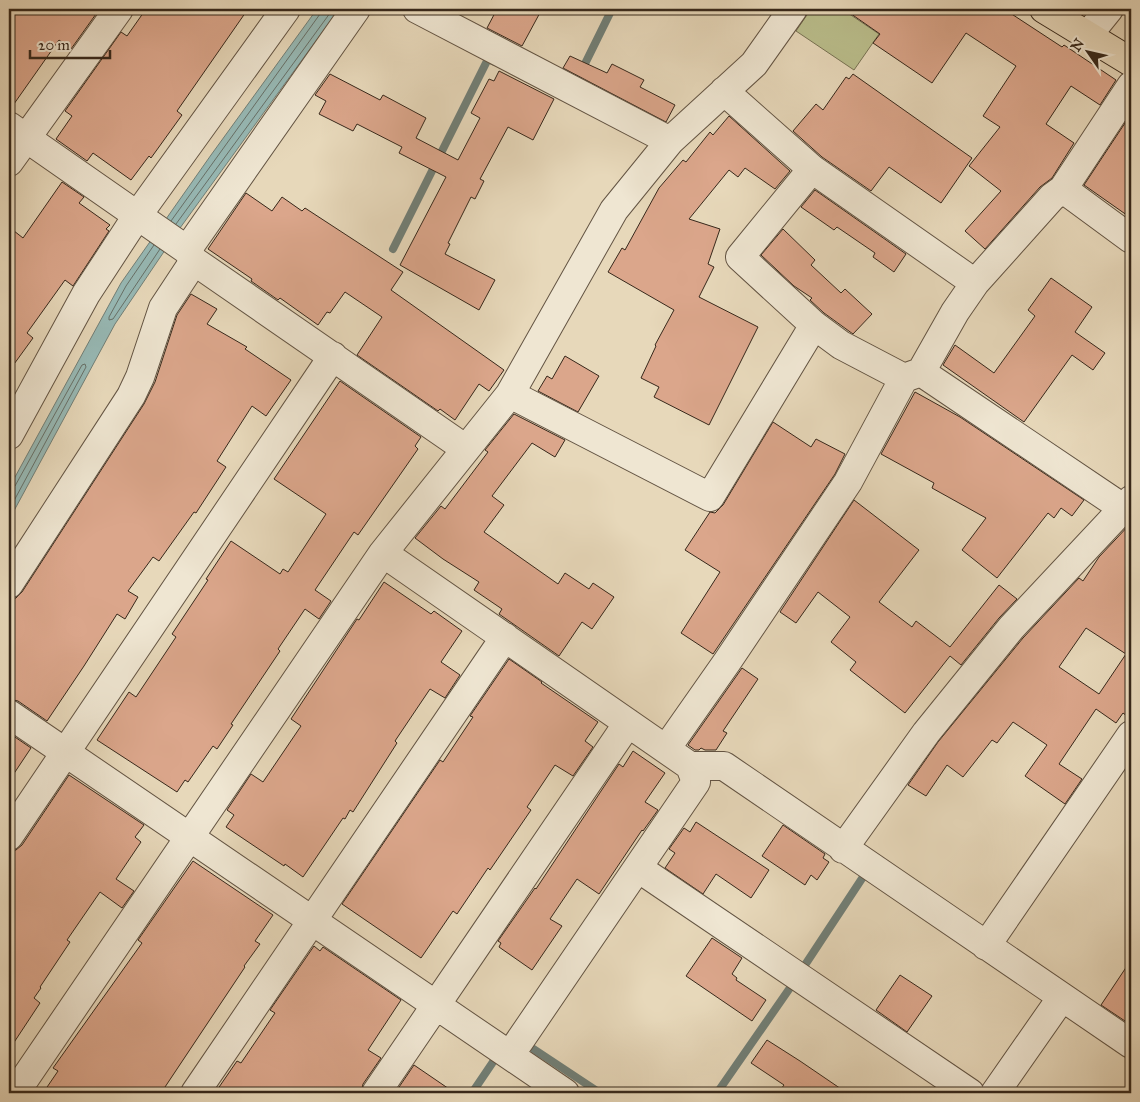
<svg xmlns="http://www.w3.org/2000/svg" width="1140" height="1102" viewBox="0 0 1140 1102" font-family="'IM FELL Great Primer',serif">
<style>
.green{fill:#babe8c;stroke:#787354}
.water{fill:#97b9b5;stroke:#717f77}
.lines{fill:none;stroke-linecap:round;stroke-linejoin:round}
.shore{stroke:#677068;stroke-width:1}
.stream{stroke:#717f77;stroke-width:8}
.building{fill:#dba68b;stroke:#37281b;fill-rule:evenodd}
.minor-casing{stroke:#635443;stroke-width:30}
.major-casing{stroke:#37281b;stroke-width:30}
.minor{stroke:#efe6d2;stroke-width:28}
.major{stroke:#e7d8ba;stroke-width:28}
</style>
<rect width="100%" height="100%" fill="#e7d8ba"/>
<filter id="stains"><feTurbulence type="fractalNoise" baseFrequency=".004" numOctaves="4"/><feColorMatrix values="0 0 0 0 .2 0 0 0 0 .09 0 0 0 0 .02 0 0 0 .5 -.17"/></filter>
<radialGradient id="worn" r=".72"><stop offset=".6" stop-color="#630" stop-opacity="0"/><stop offset="1" stop-color="#630" stop-opacity=".3"/></radialGradient>
<path class="green" d="M 811,9 L 842,9 L 879,34 L 854,70 L 796,31 Z"/>
<path class="water" d="M 317,9 L 339,9 L 180,228 L 115,324 L 9,520 L 9,488 L 121,283 L 211,155 Z"/>
<g class="lines">
<path class="shore" d="M 171,221 L 320,14 L 321,9
M 176,224 L 333,9
M 154,245 L 126,286 L 109,317 L 109,320 L 113,319 L 160,249
M 9,489 L 15,486 L 82,365 L 85,364 L 86,367 L 9,510"/>
<path class="stream" d="M 576,82 L 612,9
M 393,249 L 488,59 L 495,62
M 803,968 L 863,877
M 526,1044 L 600,1093
M 472,1093 L 495,1059
M 717,1093 L 792,985"/>
</g>
<path class="building" d="M 9,9 L 88,9 L 96,14 L 71,49 L 59,40 L 9,111 Z
M 146,9 L 248,9 L 177,111 L 182,115 L 151,158 L 149,156 L 131,180 L 93,153 L 87,161 L 56,139 L 72,116 L 65,111 L 121,32 L 127,36 Z
M 497,9 L 542,9 L 522,46 L 487,28 Z
M 844,9 L 1004,9 L 1062,47 L 1064,45 L 1116,80 L 1100,105 L 1071,86 L 1046,124 L 1074,143 L 1052,178 L 1040,187 L 985,249 L 965,231 L 1001,191 L 969,166 L 1000,127 L 983,116 L 1016,66 L 966,33 L 932,83 L 873,43 L 880,34 Z
M 570,56 L 607,73 L 612,64 L 644,80 L 640,87 L 675,105 L 666,122 L 563,68 Z
M 499,71 L 554,99 L 533,140 L 508,127 L 480,179 L 484,181 L 475,199 L 471,197 L 448,243 L 450,244 L 445,254 L 495,280 L 479,310 L 400,265 L 446,177 L 399,153 L 402,147 L 357,124 L 353,131 L 319,114 L 326,101 L 315,95 L 330,74 L 380,100 L 383,95 L 426,118 L 416,138 L 458,160 L 480,118 L 471,113 L 489,79 L 494,81 Z
M 853,74 L 972,158 L 941,203 L 889,167 L 871,191 L 822,157 L 793,131 L 816,104 L 823,110 L 846,77 L 849,79 Z
M 1131,114 L 1131,218 L 1084,185 Z
M 729,116 L 790,171 L 775,189 L 745,168 L 738,177 L 729,170 L 689,219 L 720,229 L 708,264 L 714,267 L 699,297 L 758,327 L 709,425 L 654,397 L 659,387 L 641,378 L 656,346 L 655,345 L 674,310 L 608,272 L 622,248 L 625,250 L 659,188 L 683,160 L 686,162 L 710,132 L 713,135 Z
M 62,182 L 84,197 L 79,203 L 110,225 L 106,229 L 109,231 L 73,286 L 65,280 L 27,333 L 33,338 L 9,371 L 9,227 L 23,238 Z
M 815,190 L 906,254 L 894,272 L 873,257 L 875,253 L 837,227 L 834,230 L 801,207 Z
M 246,193 L 272,211 L 282,197 L 302,211 L 305,208 L 403,272 L 391,290 L 504,370 L 489,391 L 479,384 L 455,420 L 440,409 L 438,411 L 357,355 L 382,317 L 345,292 L 330,313 L 327,312 L 318,325 L 280,298 L 278,300 L 251,281 L 252,279 L 208,249 Z
M 783,229 L 815,260 L 811,265 L 841,293 L 845,289 L 872,314 L 853,334 L 824,313 L 810,300 L 812,298 L 794,286 L 761,255 Z
M 1051,278 L 1092,307 L 1075,332 L 1105,353 L 1093,370 L 1072,355 L 1024,422 L 943,365 L 955,345 L 994,373 L 1035,316 L 1028,310 Z
M 191,294 L 217,309 L 207,324 L 247,347 L 245,349 L 291,380 L 266,416 L 252,406 L 217,461 L 226,467 L 196,513 L 194,512 L 159,561 L 153,557 L 128,591 L 138,597 L 125,619 L 117,614 L 84,666 L 47,721 L 18,701 L 9,699 L 9,603 L 11,599 L 16,598 L 22,592 L 144,404 L 155,382 L 177,315 Z
M 565,356 L 599,376 L 578,412 L 538,391 L 547,376 L 552,379 Z
M 340,381 L 421,437 L 415,446 L 418,449 L 358,535 L 354,532 L 315,590 L 331,601 L 319,619 L 305,609 L 278,649 L 280,651 L 231,724 L 233,725 L 217,749 L 213,746 L 188,782 L 185,780 L 177,792 L 97,740 L 129,692 L 136,697 L 176,637 L 172,634 L 208,580 L 206,579 L 231,541 L 280,574 L 283,569 L 288,572 L 326,514 L 274,479 Z
M 915,392 L 960,417 L 1084,500 L 1072,516 L 1061,508 L 1054,518 L 1048,513 L 997,578 L 962,550 L 986,518 L 932,488 L 934,483 L 881,454 Z
M 514,414 L 565,440 L 555,457 L 532,443 L 492,496 L 504,505 L 484,532 L 558,584 L 565,573 L 589,589 L 593,583 L 614,597 L 592,629 L 582,622 L 559,656 L 499,614 L 502,609 L 474,590 L 479,582 L 443,559 L 415,538 L 441,506 L 445,509 L 488,452 L 485,450 Z
M 773,422 L 811,447 L 816,439 L 845,454 L 835,474 L 713,654 L 681,633 L 720,572 L 685,550 L 710,512 L 715,513 L 723,505 Z
M 854,500 L 919,550 L 879,602 L 912,627 L 916,621 L 950,647 L 999,585 L 1017,599 L 999,618 L 961,665 L 950,656 L 905,713 L 850,670 L 856,662 L 831,642 L 850,617 L 818,592 L 796,623 L 780,612 Z
M 1131,523 L 1131,719 L 1123,713 L 1116,723 L 1096,709 L 1059,764 L 1082,779 L 1065,804 L 1025,776 L 1047,745 L 1013,722 L 997,743 L 992,740 L 963,777 L 947,765 L 926,796 L 908,785 L 938,742 L 1023,638 L 1079,578 L 1083,581 L 1099,557 ZM 1086,628 L 1126,654 L 1099,694 L 1059,667 Z
M 384,582 L 431,614 L 434,611 L 462,631 L 441,662 L 460,675 L 445,698 L 430,689 L 395,741 L 397,743 L 353,812 L 350,810 L 345,819 L 343,818 L 303,877 L 285,864 L 284,866 L 226,827 L 234,815 L 227,810 L 251,774 L 263,782 L 301,726 L 291,719 L 357,619 L 359,620 Z
M 509,659 L 542,682 L 541,683 L 598,722 L 585,741 L 593,747 L 573,776 L 555,765 L 527,807 L 531,810 L 490,870 L 488,868 L 457,914 L 453,911 L 421,958 L 342,904 L 440,760 L 443,762 L 473,717 L 470,716 Z
M 742,668 L 758,679 L 723,731 L 727,733 L 716,750 L 705,750 L 701,748 L 699,750 L 695,750 L 688,745 Z
M 9,733 L 31,748 L 9,781 Z
M 633,751 L 665,773 L 645,802 L 658,810 L 643,831 L 642,830 L 599,894 L 577,879 L 550,919 L 562,926 L 532,970 L 499,947 L 501,943 L 498,941 L 535,888 L 536,889 L 619,764 L 623,767 Z
M 69,775 L 144,825 L 135,837 L 141,842 L 116,879 L 134,891 L 122,908 L 100,892 L 67,940 L 70,942 L 40,987 L 41,988 L 34,998 L 40,1003 L 9,1050 L 9,851 L 16,850 L 22,845 Z
M 696,822 L 769,870 L 751,898 L 716,874 L 703,894 L 665,868 L 675,853 L 669,849 L 684,828 L 690,832 Z
M 783,825 L 825,854 L 823,858 L 829,862 L 817,880 L 811,875 L 805,885 L 762,856 Z
M 193,861 L 273,915 L 255,941 L 260,944 L 244,966 L 245,967 L 161,1093 L 43,1093 L 58,1071 L 53,1068 L 142,943 L 138,940 Z
M 712,938 L 742,958 L 732,974 L 737,978 L 736,980 L 766,1000 L 752,1021 L 686,976 Z
M 314,946 L 320,951 L 323,947 L 401,1000 L 368,1050 L 381,1058 L 363,1084 L 361,1093 L 215,1093 L 237,1061 L 241,1063 L 275,1013 L 270,1010 Z
M 1131,960 L 1131,1025 L 1101,1005 Z
M 900,975 L 932,996 L 907,1032 L 876,1010 Z
M 767,1040 L 800,1061 L 847,1093 L 778,1093 L 784,1085 L 751,1063 Z
M 414,1065 L 455,1093 L 395,1093 Z"/>
<g class="lines">
<defs>
<path id="minor" d="M 417,9 L 670,141
M 1088,35 L 1109,9
M 724,91 L 812,169 L 975,283
M 9,126 L 187,250 L 194,261 L 466,449
M 9,162 L 119,9
M 812,169 L 740,257 L 814,325 L 841,345 L 904,378
M 1063,189 L 1131,239
M 187,250 L 356,9
M 921,372 L 1123,508
M 510,394 L 710,497 L 814,325
M 9,435 L 86,294 L 137,216 L 286,9
M 383,553 L 690,766 L 724,766 L 1131,1044
M 9,584 L 131,396 L 140,377 L 163,308 L 194,261
M 9,714 L 565,1093
M 666,749 L 727,662 L 848,482 L 904,378 L 921,372 L 955,312 L 975,283 L 1052,197 L 1063,189 L 1131,86
M 9,836 L 333,356
M 843,849 L 926,733 L 1011,628 L 1131,500
M 638,868 L 970,1093
M 986,946 L 1131,735
M 510,1055 L 696,782 L 690,766
M 15,1093 L 383,553 L 510,394 L 614,210 L 670,141 L 754,64 L 793,9
M 195,1093 L 505,637
M 376,1093 L 628,723
M 995,1093 L 1062,997"/>
<path id="major" d="M 1044,9 L 1131,62"/>
</defs>
<use href="#minor" class="minor-casing"/>
<use href="#major" class="major-casing"/>
<use href="#minor" class="minor"/>
<use href="#major" class="major"/>
</g>
<rect width="1140" height="1102" fill="none" stroke="#e7d8ba" stroke-width="30"/>
<rect x="10" y="10" width="1120" height="1082" fill="none" stroke="#37281b" stroke-width="2.5"/>
<rect x="15" y="15" width="1110" height="1072" fill="none" stroke="#37281b"/>
<g transform="translate(1088 52) rotate(304)" stroke="#efe6d2" stroke-width="4" paint-order="stroke">
<path d="M0-4L9 19L0 12L-9 19Z" fill="#37281b"/>
<text y="-8" font-size="14" font-weight="bold" text-anchor="middle" fill="#37281b">N</text>
</g>
<path d="M30 50v8h80v-8" fill="none" stroke="#37281b" stroke-width="2.5"/>
<text x="38" y="50" font-size="15" fill="#37281b" stroke="#efe6d2" stroke-width="4" paint-order="stroke">20 m</text>
<rect width="100%" height="100%" filter="url(#stains)"/>
<rect width="100%" height="100%" fill="url(#worn)"/>
</svg>
